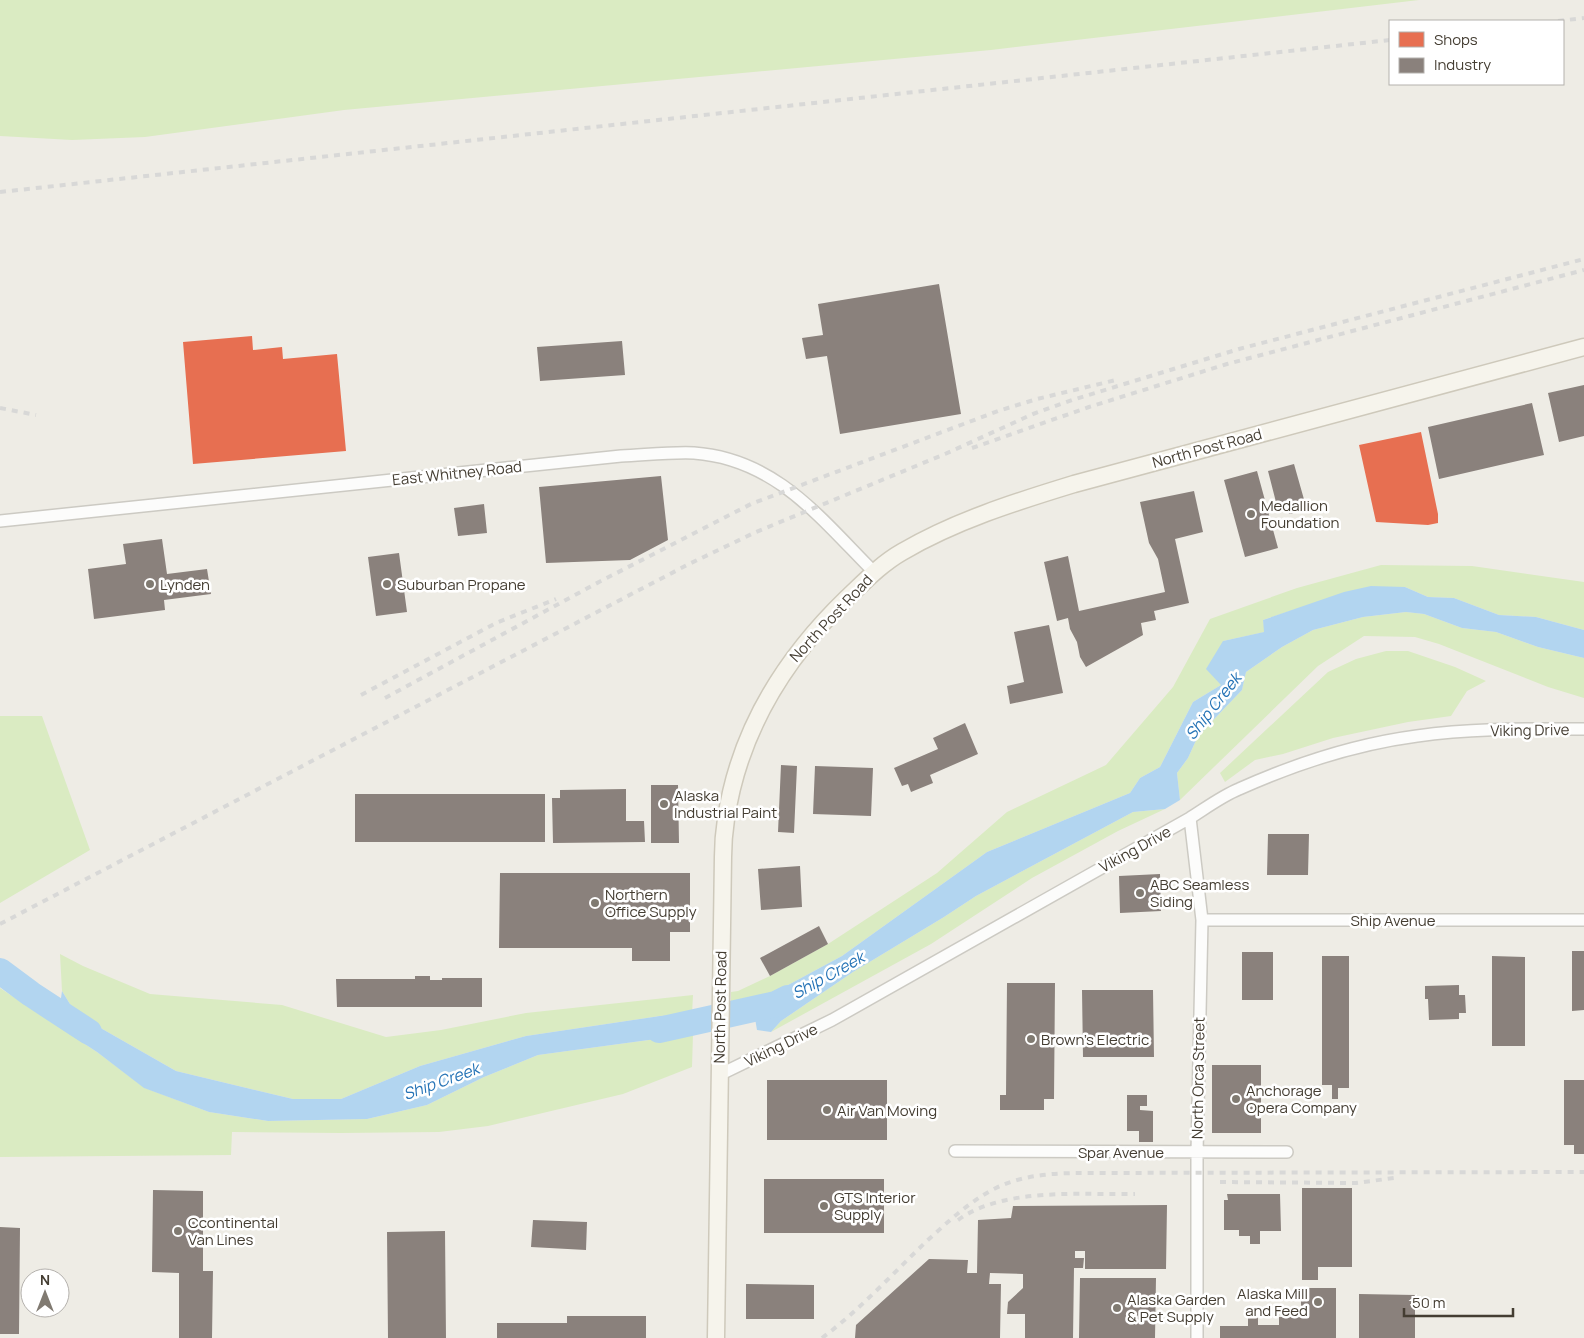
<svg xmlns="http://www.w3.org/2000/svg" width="1584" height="1338" viewBox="0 0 1584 1338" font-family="Manrope,sans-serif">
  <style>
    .green { fill: #daebc2 }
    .water { fill: #b2d5f0 }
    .shops { fill: #e76f51 }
    .industry { fill: #8a817c }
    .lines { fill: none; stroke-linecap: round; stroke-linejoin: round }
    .river { stroke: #b2d5f0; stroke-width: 26 }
    .street-casing { stroke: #cccac3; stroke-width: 14 }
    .secondary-casing { stroke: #cec9bb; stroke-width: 19 }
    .street { stroke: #fcfcfb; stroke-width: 11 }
    .secondary { stroke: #f6f4ec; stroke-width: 16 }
    .rail { stroke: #d8d8d7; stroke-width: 4; stroke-dasharray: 6 6; stroke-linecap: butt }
    .poi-dot { fill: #807a71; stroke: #fff; stroke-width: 2 }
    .labels { text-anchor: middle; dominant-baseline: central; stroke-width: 5; stroke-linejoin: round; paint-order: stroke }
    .street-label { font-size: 15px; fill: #443d32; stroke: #fff }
    .poi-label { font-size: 15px; fill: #443d32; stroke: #fff; text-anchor: start }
    .water-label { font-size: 16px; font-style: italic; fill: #2573b6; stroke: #fff }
  </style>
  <rect width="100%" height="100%" fill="#eeece5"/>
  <path class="green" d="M0,0H1419L991,50L344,110L145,137L72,140L0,136Z
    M1381,565L1472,566L1584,582V630L1536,617L1499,615L1454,598L1428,597L1405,587L1293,610L1263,620L1265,632L1223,641L1221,685L1193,702L1160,767L1140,778L1130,793L987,852L842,956L760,1000L731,1002V992L738,991L770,976L828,944L937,873L1007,812L1106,765L1173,687L1210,619L1297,588Z
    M1406,612L1424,614L1462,628L1496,632L1538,647L1584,658V698L1548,687L1439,644L1415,637L1364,636L1318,666L1180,800L1177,773L1188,758L1198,736L1242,690L1246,672L1282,647L1313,630L1363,617Z
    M1386,651H1408L1455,667L1486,681L1467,691L1451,716L1408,722L1333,738L1283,754L1255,760L1225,782L1220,773L1328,672L1356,659Z
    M0,716H42L90,850L0,903Z
    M1165,809L1118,831L1032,878L931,944L771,1032L781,1021L853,972L944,917L976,896L1133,812Z
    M60,954L83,966L150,994L282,1005L386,1037L441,1030L526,1013L693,995L692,1014L660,1016L526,1036L420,1066L341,1099H293L176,1071L76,1014L62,991Z
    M0,988L97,1052L145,1088L209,1112L268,1121L367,1119L427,1105L484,1077L538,1055L693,1034L692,1067L623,1094L488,1126L439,1132L341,1133L232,1132L231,1155L0,1157Z"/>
  <path class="water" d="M1371,586L1405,587L1428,597L1454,598L1499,615L1536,617L1584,630V658L1538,647L1496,632L1462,628L1424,614L1406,612L1363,617L1313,630L1282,647L1246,672L1242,690L1198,736L1188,758L1177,773L1180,800L1165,809L1133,812L976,896L944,917L853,972L781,1021L771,1032L757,1030L752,1001L760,1000L842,956L987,852L1130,793L1140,778L1160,767L1193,702L1221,685L1206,669L1223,641L1264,632L1263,620L1344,592Z
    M62,991L76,1014L176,1071L293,1099H341L420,1066L526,1036L660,1016L692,1014L693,1034L538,1055L484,1077L427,1105L367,1119L268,1121L209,1112L144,1088L97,1052L57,1026Z"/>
  <path class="shops" d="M252,336L253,350L282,347L283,359L337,354L346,451L193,464L183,342Z
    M1421,432L1438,514V523L1428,525L1376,522L1359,445Z"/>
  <path class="industry" d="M939,284L961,414L840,434L827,356L806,359L802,338L823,335L818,304Z
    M622,341L625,375L540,381L537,347Z
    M1584,385V436L1559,442L1548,393Z
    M1532,403L1544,455L1439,479L1428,427Z
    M1294,464L1307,510L1289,514L1286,504L1277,506L1268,471Z
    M1257,471L1278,548L1245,557L1224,480Z
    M661,476L668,540L630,560L546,563L539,487Z
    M1194,491L1203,532L1175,539L1189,603L1154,611L1156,620L1141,623L1143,635L1086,667L1080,657L1077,642L1070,629L1068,618L1057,621L1044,562L1068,556L1079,611L1165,592L1158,559L1149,543L1140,502Z
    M484,504L487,533L458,536L454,508Z
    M162,539L167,574L207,569L211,594L164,600L165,610L94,619L88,569L126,564L123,544Z
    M399,553L407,612L376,616L368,557Z
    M1049,625L1063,693L1010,704L1007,686L1024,682L1014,632Z
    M965,723L978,754L930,775L933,783L911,792L908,784L902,786L894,768L938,749L933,738Z
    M781,765L797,766L794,833L778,832Z
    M815,766L873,768L871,816L813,814Z
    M651,785H678L679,843H651Z
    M626,789V821H644L645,842L553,843L552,798H560V790Z
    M355,794H545V842H355Z
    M1268,834H1309L1308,875H1267Z
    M800,866L802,907L761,910L758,869Z
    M500,873H690V932H670V961H632V948H499Z
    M1160,874L1161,911L1120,913L1119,876Z
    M819,926L828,944L770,976L760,958Z
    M1572,951H1584V1010L1572,1011Z
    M1242,952H1273V1000H1242Z
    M1322,956H1349V1088H1338V1099H1332V1085H1322Z
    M1492,956L1525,957V1046H1492Z
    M415,976H430V980H442V978H482V1007H337L336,979H415Z
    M1007,983H1055L1054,1099H1044V1110H1000V1095H1006Z
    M1459,985V995H1465L1466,1013H1459V1019L1429,1020L1428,999H1425V986Z
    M1082,990H1153L1154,1057H1083Z
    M1212,1065H1261V1133H1212Z
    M767,1080H887V1140H767Z
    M1564,1080H1584V1154H1574V1145H1564Z
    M1127,1095H1147V1106H1140V1110L1153,1111V1142H1139V1131H1127Z
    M764,1179H884V1233H764Z
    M1302,1188H1352V1267H1318V1280H1302Z
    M153,1190L203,1191V1271H213L212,1338H179V1273L152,1272Z
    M1227,1194H1280L1281,1231H1260V1244H1250V1236H1239V1230H1224V1200H1228Z
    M1167,1205L1166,1269H1085V1251H1075V1258H1084L1083,1268H1074L1073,1338H1025V1314H1007L1008,1302L1023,1288V1274L990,1273L989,1284H1001L1000,1338H855L856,1325L929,1259L968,1260L967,1273H977L978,1220L1011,1218L1013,1206Z
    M533,1220L587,1222L586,1250L531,1247Z
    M0,1227L20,1228L19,1334H0Z
    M445,1231L446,1338H388L387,1232Z
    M1080,1278H1156L1155,1338H1079Z
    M746,1284L814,1285V1319H746Z
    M1301,1288H1336V1338H1220V1326H1248V1317H1258V1325H1279V1317H1301Z
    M1359,1294L1415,1295V1338H1359Z
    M567,1316H646V1338H497V1323H567Z"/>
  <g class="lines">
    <path class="river" d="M0,971L31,994L89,1032
      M659,1030L776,1004L788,998"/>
    <defs>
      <path id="street" d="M0,521L621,456C645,455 670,452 694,453C776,459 820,518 874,572
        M1190,818L1202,920L1197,1153V1338
        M1202,920H1584
        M719,1075L832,1020L1190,818C1206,808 1222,796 1239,789C1295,764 1356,744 1417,736C1472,728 1529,729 1584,729
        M955,1151L1287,1152"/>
      <path id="secondary" d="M716,1338L723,857C723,844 724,832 726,819C739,731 784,659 847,598C864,582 881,564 902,552C955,521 1015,502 1074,484L1584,347"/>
    </defs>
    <use href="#street" class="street-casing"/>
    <use href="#secondary" class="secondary-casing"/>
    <use href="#street" class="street"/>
    <use href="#secondary" class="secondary"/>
    <path class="rail" d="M1558,21L1584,18
      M0,192L1390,40
      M0,408L36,415
      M972,448L1089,407L1227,364L1584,270
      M361,695L496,623L556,599
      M385,698L599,582L751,504L998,411L1037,399L1116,380
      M0,924L689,564L756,532L945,454L1033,414L1072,400L1239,349L1584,259
      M1220,1182L1356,1183L1394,1178
      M958,1220C1004,1187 1081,1195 1135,1194
      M822,1338C861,1309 894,1272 929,1239C950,1220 970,1201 996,1188C1022,1175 1054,1173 1082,1173L1584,1172"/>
  </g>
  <g class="poi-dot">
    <circle cx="1251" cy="514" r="5"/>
    <circle cx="150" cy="584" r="5"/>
    <circle cx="387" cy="584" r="5"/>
    <circle cx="664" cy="804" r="5"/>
    <circle cx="1140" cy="893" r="5"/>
    <circle cx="595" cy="903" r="5"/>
    <circle cx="1031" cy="1039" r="5"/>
    <circle cx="1236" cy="1099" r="5"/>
    <circle cx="827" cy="1110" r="5"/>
    <circle cx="824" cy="1206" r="5"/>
    <circle cx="178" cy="1231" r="5"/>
    <circle cx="1318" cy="1302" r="5"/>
    <circle cx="1117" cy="1308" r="5"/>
  </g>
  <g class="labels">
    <g class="street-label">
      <text transform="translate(1207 448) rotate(-15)">North Post Road</text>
      <text transform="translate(457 473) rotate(-6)">East Whitney Road</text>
      <text transform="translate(831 618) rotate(-47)">North Post Road</text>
      <text transform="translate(1530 730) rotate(-1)">Viking Drive</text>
      <text transform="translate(1135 849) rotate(-29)">Viking Drive</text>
      <text x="1393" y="920">Ship Avenue</text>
      <text transform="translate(720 1007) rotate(-89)">North Post Road</text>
      <text transform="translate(781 1045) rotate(-26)">Viking Drive</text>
      <text transform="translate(1198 1078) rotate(-89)">North Orca Street</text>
      <text x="1121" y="1152">Spar Avenue</text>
    </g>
    <g class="poi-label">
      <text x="1261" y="505">Medallion<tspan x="1261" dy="17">Foundation</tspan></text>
      <text x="160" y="584">Lynden</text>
      <text x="397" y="584">Suburban Propane</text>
      <text x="674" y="795">Alaska<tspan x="674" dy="17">Industrial Paint</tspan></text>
      <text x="1150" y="884">ABC Seamless<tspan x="1150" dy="17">Siding</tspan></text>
      <text x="605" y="894">Northern<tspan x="605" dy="17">Office Supply</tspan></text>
      <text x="1041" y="1039">Brown's Electric</text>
      <text x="1246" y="1090">Anchorage<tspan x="1246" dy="17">Opera Company</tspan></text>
      <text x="837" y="1110">Air Van Moving</text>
      <text x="834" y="1197">GTS Interior<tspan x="834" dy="17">Supply</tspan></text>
      <text x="188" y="1222">Ccontinental<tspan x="188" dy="17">Van Lines</tspan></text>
      <text x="1308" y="1293" text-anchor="end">Alaska Mill<tspan x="1308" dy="17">and Feed</tspan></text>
      <text x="1127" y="1299">Alaska Garden<tspan x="1127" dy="17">&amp; Pet Supply</tspan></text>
    </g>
    <g class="water-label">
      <text transform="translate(1213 706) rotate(-52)">Ship Creek</text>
      <text transform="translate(828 975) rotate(-29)">Ship Creek</text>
      <text transform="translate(441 1081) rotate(-20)">Ship Creek</text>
    </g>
  </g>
  <rect x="1389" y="20" width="175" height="65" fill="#ffffff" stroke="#b4b1ad"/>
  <rect x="1399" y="32" width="25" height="15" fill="#e76f51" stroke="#b4b1ad"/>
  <text x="1434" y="45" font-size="15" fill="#443d32">Shops</text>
  <rect x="1399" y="58" width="25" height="15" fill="#8a817c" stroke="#b4b1ad"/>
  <text x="1434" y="70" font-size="15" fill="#443d32">Industry</text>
  <g transform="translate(45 1293)"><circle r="24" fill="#ffffff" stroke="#b4b1ad"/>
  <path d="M0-4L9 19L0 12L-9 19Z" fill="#807a71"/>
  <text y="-8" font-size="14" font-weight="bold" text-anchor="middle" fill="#443d32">N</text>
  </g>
  <path d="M1404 1308v8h109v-8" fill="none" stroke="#443d32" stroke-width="2.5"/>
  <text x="1412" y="1308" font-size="15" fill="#443d32" stroke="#ffffff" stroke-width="4" paint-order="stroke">50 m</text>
</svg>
